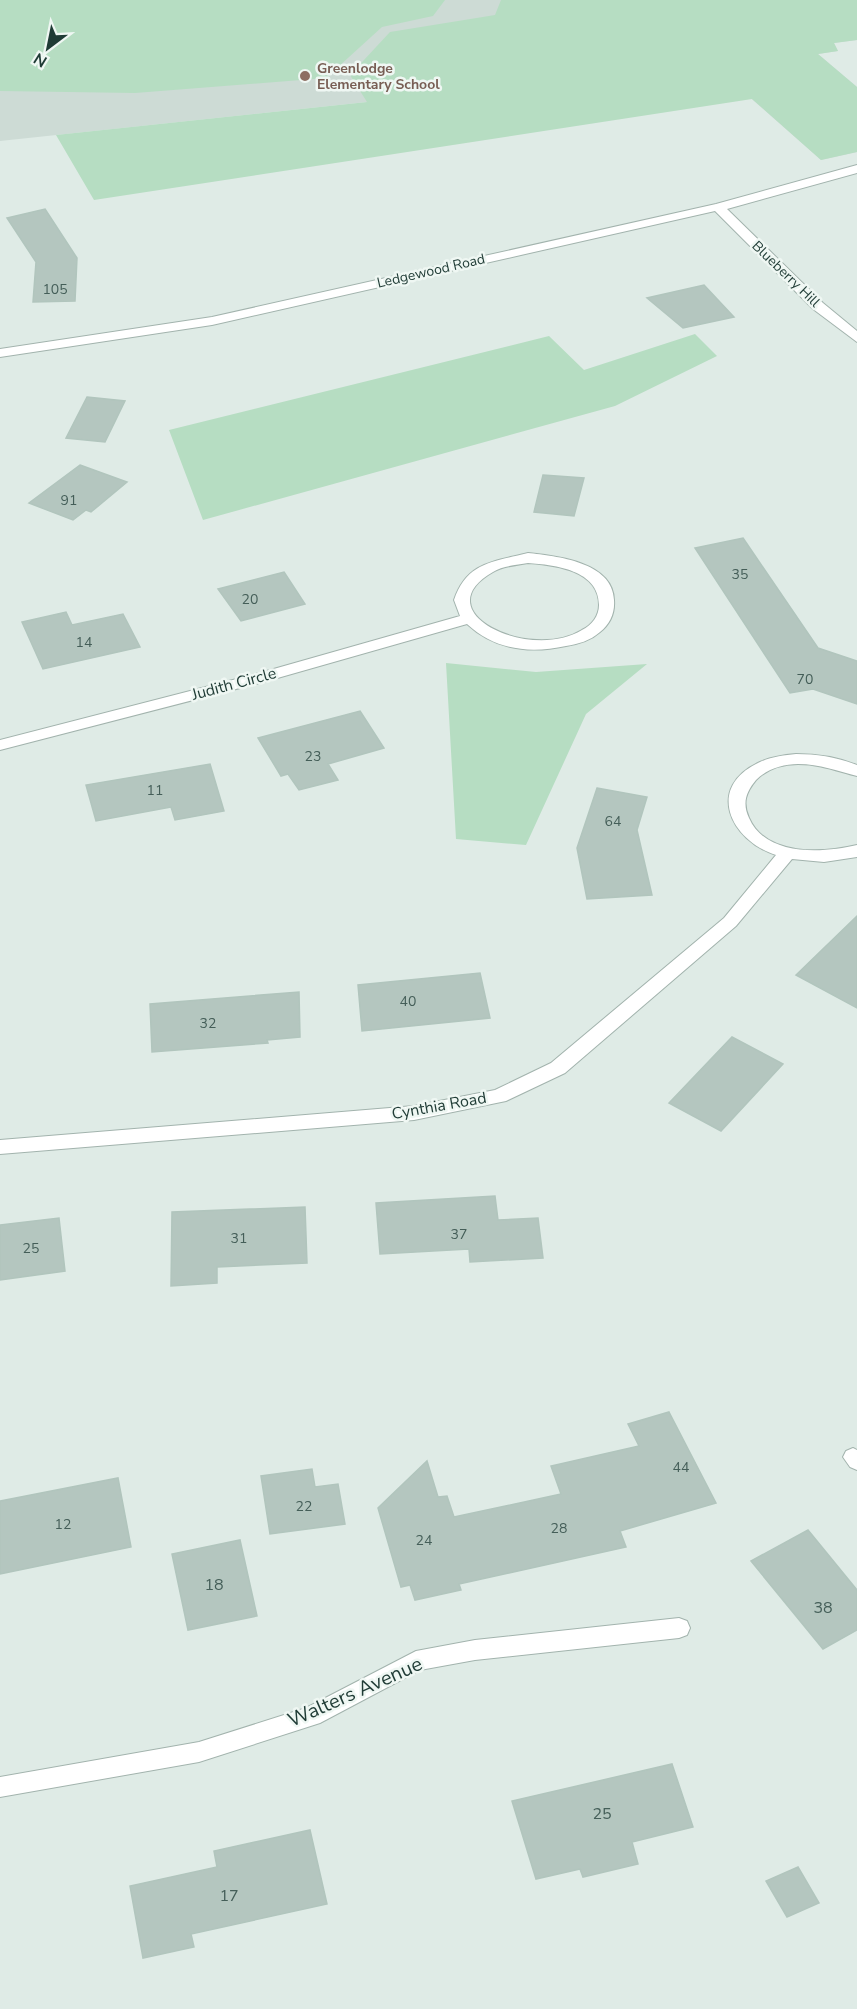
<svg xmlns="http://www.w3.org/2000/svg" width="857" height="2009" viewBox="0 0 857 2009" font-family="'Nunito Sans',sans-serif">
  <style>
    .built { fill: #cddbd5 }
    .green { fill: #b6ddc2 }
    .building { fill: #b4c6bf; stroke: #b1c5bd; stroke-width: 1.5 }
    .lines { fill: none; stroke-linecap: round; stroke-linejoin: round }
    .street-casing { stroke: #a2b3ad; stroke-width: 2 }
    .street { fill: #fff; fill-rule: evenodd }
    .education-dot { fill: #8d6e63; stroke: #eff7f3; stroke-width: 2 }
    .labels { text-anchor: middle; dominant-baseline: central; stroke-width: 5; stroke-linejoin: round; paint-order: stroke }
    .far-education-label { font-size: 14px; font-weight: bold; fill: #785e54; stroke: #eff7f3; text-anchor: start }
    .far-street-label { font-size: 14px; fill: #1f3b35; stroke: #eff7f3 }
    .number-label { font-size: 14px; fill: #445e58 }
    .street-label { font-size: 16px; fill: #1f3b35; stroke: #eff7f3 }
    .near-number-label { font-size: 16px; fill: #445e58 }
    .near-street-label { font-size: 20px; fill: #1f3b35; stroke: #eff7f3 }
  </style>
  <rect width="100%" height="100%" fill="#dfebe6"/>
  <path class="built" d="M0,0H857V40L834,43L838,51L818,54L857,87V152L821,160L713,65L0,141Z"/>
  <path class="green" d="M0,0H445L433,16L382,27L326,78L135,93L0,91Z
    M501,0H857V40L834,43L838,51L818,54L857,87V152L821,160L752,99L94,200L56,135L367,102L350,75L390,32L495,15Z
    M695,334L717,356L615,406L203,520L169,430L549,336L584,370Z
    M446,663L536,672L647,664L586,714L526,845L456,839Z"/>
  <path class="building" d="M45,209L77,258L75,301L33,302L36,262L7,218Z
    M704,285L734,317L683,328L647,298Z
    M87,397L125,401L105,442L66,438Z
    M80,465L127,482L91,512L86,510L73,520L29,503Z
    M543,475L584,478L574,516L534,512Z
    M743,538L818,648L857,661V704L813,689L790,693L695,548Z
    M284,572L305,604L241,621L218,589Z
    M66,612L72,625L123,614L140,647L43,669L22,622Z
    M360,711L384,748L328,764L338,780L299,790L288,774L281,776L258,738Z
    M210,764L224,811L175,820L171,807L96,821L86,785Z
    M597,788L647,797L637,830L652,895L587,899L577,848Z
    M857,916V1008L796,975Z
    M480,973L490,1018L362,1031L358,985Z
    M299,992L300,1037L267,1040L268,1043L152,1052L150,1004Z
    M732,1037L783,1064L721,1131L669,1103Z
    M495,1196L498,1220L538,1218L543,1258L470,1262L469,1249L380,1254L376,1203Z
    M305,1207L307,1263L217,1267V1283L171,1286L172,1212Z
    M59,1218L65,1271L0,1280V1225Z
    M669,1412L716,1503L620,1531L626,1547L459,1584L461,1590L415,1600L410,1585L401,1587L378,1508L427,1461L438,1497L447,1496L454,1517L561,1494L551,1466L639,1446L628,1424Z
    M312,1469L315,1487L338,1484L345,1524L270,1534L261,1476Z
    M118,1478L131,1547L0,1574V1501Z
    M808,1530L857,1590V1630L823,1649L751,1561Z
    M240,1540L257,1616L188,1630L172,1554Z
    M672,1764L693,1827L632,1842L638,1864L583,1877L580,1869L536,1879L512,1801Z
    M310,1830L327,1904L191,1934L194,1947L143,1958L130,1886L217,1867L214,1851Z
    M798,1867L819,1903L787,1917L766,1881Z"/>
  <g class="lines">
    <defs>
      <path id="street" d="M857,165V173L727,209L823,303L857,331V342L813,309L715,211L212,325L0,357V349L212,317L716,204Z
        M528,553C556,556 613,562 614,600C615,613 610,624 600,632C590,641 578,644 566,646C529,654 495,650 467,624L267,681L0,750V740L256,674L460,616L454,600C467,562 493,562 528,553ZM528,563C555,565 599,570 599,605C599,616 592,625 582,630C530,662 423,612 493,572C502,566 517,565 528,563Z
        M796,754C817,754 837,757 857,765V776C837,771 820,764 798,764C783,764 767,769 756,780C746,792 742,803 749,818C766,857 823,853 857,845V857L824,862L792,859L736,926L565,1073L506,1101L414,1120L0,1154V1140L414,1106L495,1090L551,1063L724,918L776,855C730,840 705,787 760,762C771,757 784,755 796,754Z
        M853,1448L857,1450V1470L850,1467L843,1457L846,1451Z
        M679,1618L687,1621L690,1628L687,1635L679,1638L475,1660L420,1670L320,1723L199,1762L0,1797V1777L199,1742L306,1708L416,1651L475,1640Z"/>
    </defs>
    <use href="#street" class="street-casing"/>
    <use href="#street" class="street"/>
  </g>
  <circle class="education-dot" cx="305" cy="76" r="6"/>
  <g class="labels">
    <g class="far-education-label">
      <text x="317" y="68">Greenlodge<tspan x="317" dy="16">Elementary School</tspan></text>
    </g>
    <g class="far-street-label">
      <text transform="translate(431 271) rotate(-13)">Ledgewood Road</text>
      <text transform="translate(786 274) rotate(44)">Blueberry Hill</text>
    </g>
    <g class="number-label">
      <text x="55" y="289">105</text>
      <text x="69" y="500">91</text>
      <text x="740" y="574">35</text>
      <text x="250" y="599">20</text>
      <text x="84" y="642">14</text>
      <text x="805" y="679">70</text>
      <text x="313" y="756">23</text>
      <text x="155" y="790">11</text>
      <text x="613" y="821">64</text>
      <text x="408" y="1001">40</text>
      <text x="208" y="1023">32</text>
      <text x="459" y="1234">37</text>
      <text x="239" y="1238">31</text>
      <text x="31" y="1248">25</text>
      <text x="681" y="1467">44</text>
      <text x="304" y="1506">22</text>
      <text x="63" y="1524">12</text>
      <text x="559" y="1528">28</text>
      <text x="424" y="1540">24</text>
    </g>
    <g class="street-label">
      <text transform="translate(234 684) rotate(-15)">Judith Circle</text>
      <text transform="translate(439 1106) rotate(-10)">Cynthia Road</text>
    </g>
    <g class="near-number-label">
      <text x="214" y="1585">18</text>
      <text x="823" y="1608">38</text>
      <text x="602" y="1814">25</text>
      <text x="229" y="1896">17</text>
    </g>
    <g class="near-street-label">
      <text transform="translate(355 1692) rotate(-24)">Walters Avenue</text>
    </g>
  </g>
  <g transform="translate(48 48) rotate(212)" stroke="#eff7f3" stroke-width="4.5" paint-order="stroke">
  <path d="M0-4.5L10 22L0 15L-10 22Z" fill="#1f3b35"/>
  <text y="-9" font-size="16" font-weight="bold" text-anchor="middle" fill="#1f3b35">N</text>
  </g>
</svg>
